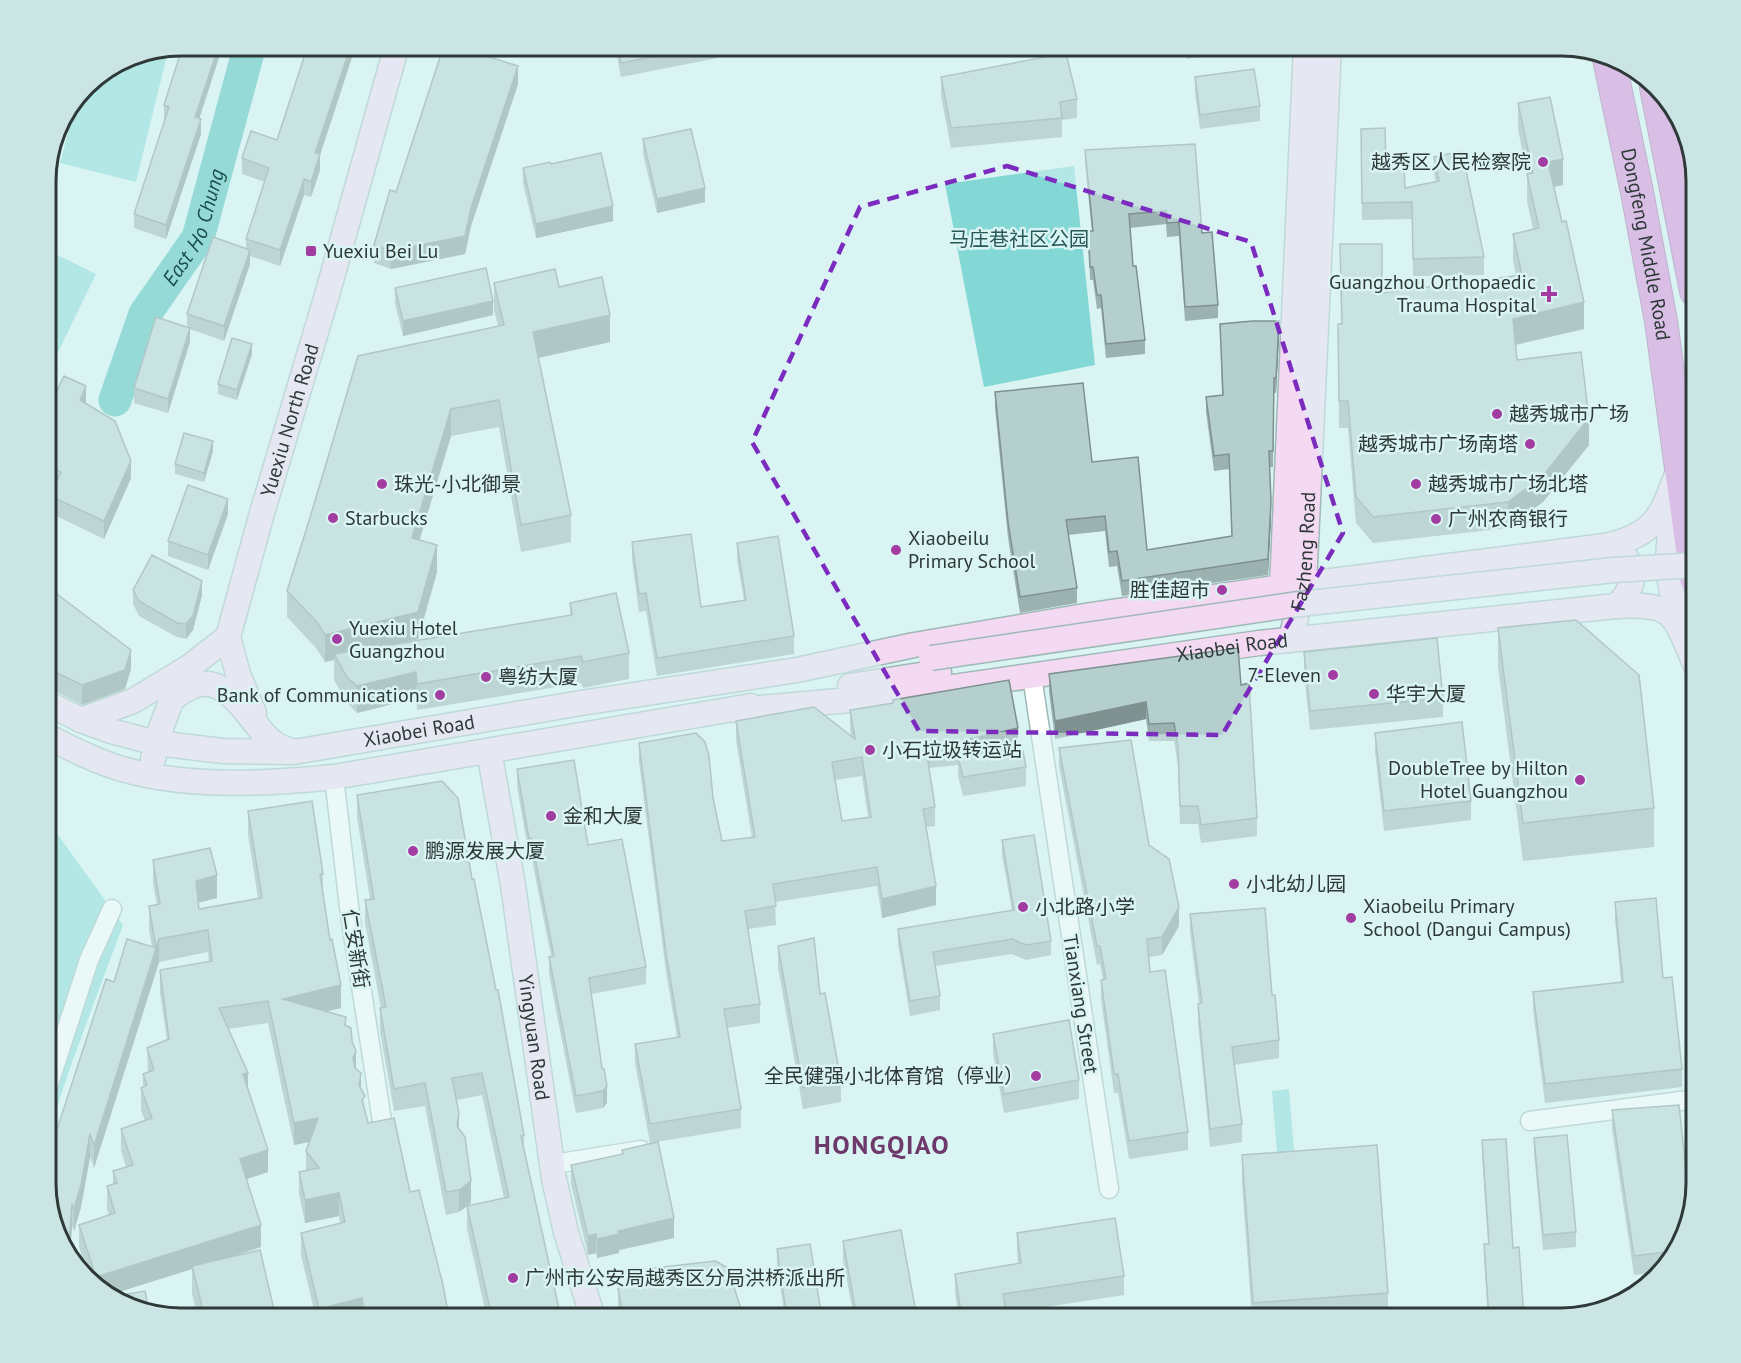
<svg xmlns="http://www.w3.org/2000/svg" width="1741" height="1363" viewBox="0 0 1741 1363" font-family="'PT Sans','Noto Sans SC',sans-serif">
  <style>
    .green { fill: #83d8d5 }
    .lines { fill: none; stroke-linecap: round; stroke-linejoin: round }
    .river { stroke: #45bab8; stroke-width: 33 }
    .street-casing { stroke: #9fb9b7; stroke-width: 21 }
    .secondary-casing { stroke: #9fb9b7; stroke-width: 27 }
    .highway-casing { stroke: #9d669d; stroke-width: 34 }
    .street { stroke: #fff; stroke-width: 18 }
    .secondary { stroke: #f4d9f2; stroke-width: 24 }
    .highway { stroke: #d97fd4; stroke-width: 32 }
    .secondary-bridge-casing { stroke: #9fb9b7; stroke-width: 27; stroke-linecap: butt }
    .secondary-bridge { stroke: #f4d9f2; stroke-width: 24 }
    .wall { fill: #9cb2b1; fill-rule: evenodd }
    .shaded-wall { fill: #7f9190 }
    .building { fill: #b5cfce; stroke: #7f9190; stroke-width: 1.5; fill-rule: evenodd }
    .marked { fill: none; stroke: #7b2cbf; stroke-width: 4.5; stroke-dasharray: 12 8; stroke-linejoin: round }
    .poi-dot { fill: #a33ca0; stroke: #d9f4f3; stroke-width: 2 }
    .labels { text-anchor: middle; dominant-baseline: central; stroke-width: 5; stroke-linejoin: round; paint-order: stroke }
    .poi-label { font-size: 20px; fill: #2e3938; stroke: #d9f4f3; text-anchor: start }
    .park-label { font-size: 20px; fill: #285958; stroke: #d9f4f3 }
    .street-label { font-size: 20px; fill: #2e3938; stroke: #d9f4f3 }
    .water-label { font-size: 21px; font-style: italic; fill: #1c4e4d; stroke: #d9f4f3 }
    .district-label { font-size: 26px; font-weight: bold; letter-spacing: 1.5px; fill: #6c396a; stroke: #d9f4f3 }
    .rim { fill: none; stroke: #2e3938; stroke-width: 3 }
  </style>
  <rect width="100%" height="100%" fill="#d9f4f3"/>
  <path class="green" d="M169,47L136,182L60,163L77,97L91,79L129,55Z
    M1074,166L1095,365L984,387L945,184Z
    M45,249L96,274L45,379Z
    M45,817L123,925L71,1065L45,1144Z
    M1289,1089L1294,1151L1277,1153L1272,1091Z"/>
  <g class="lines">
    <path class="river" id="s1" d="M115,400L145,314L198,238L250,45"/>
    <defs>
      <path id="street" d="M1032,676L1109,1189
        M334,777L350,915L382,1121
        M45,1096L89,960L112,909
        M1530,1121L1696,1099
        M554,1164L641,1150"/>
      <g id="secondary">
        <path d="M1675,498C1667,551 1663,574 1682,626"/>
        <path d="M1285,602L1282,587L1306,45"/>
        <path d="M1616,606C1633,591 1640,569 1620,552"/>
        <path d="M228,637L238,674L254,713"/>
        <path id="s2" d="M1291,640L1303,584L1305,565L1329,45"/>
        <path d="M850,686L939,672"/>
        <path d="M172,698C181,693 190,685 201,684C232,680 252,725 271,741C277,746 285,749 292,751"/>
        <path id="s3" d="M45,702L81,720L111,731L156,743L223,751L294,752L581,703L797,670L914,645L1091,615L1282,587L1605,546C1659,534 1662,513 1680,466"/>
        <path id="s4" d="M736,710L884,697L1259,643L1616,606C1677,603 1673,614 1696,666"/>
        <path d="M81,720L133,701L186,669"/>
        <path d="M45,735C70,748 95,761 122,769C187,788 266,784 334,777L751,706"/>
        <path id="s5" d="M489,751L513,885L554,1179L566,1232L593,1318"/>
        <path id="s6" d="M153,759L161,728L178,683L188,668L228,637L262,513L327,295L397,45"/>
      </g>
      <g id="highway">
        <path id="s7" d="M1608,54L1637,192L1661,321L1696,578"/>
        <path d="M1656,87L1696,291"/>
      </g>
    </defs>
    <use href="#street" class="street-casing"/>
    <use href="#secondary" class="secondary-casing"/>
    <use href="#highway" class="highway-casing"/>
    <use href="#street" class="street"/>
    <use href="#secondary" class="secondary"/>
    <use href="#highway" class="highway"/>
    <defs>
      <path id="secondary-bridge" d="M931,658L1291,605L1614,570L1696,565"/>
    </defs>
    <use href="#secondary-bridge" class="secondary-bridge-casing"/>
    <use href="#secondary-bridge" class="secondary-bridge"/>
  </g>
  <path class="wall" d="M183,45H223L199,118L201,134L166,239L134,228V214L165,120L164,119V105Z
    M308,45H356L320,155V170L311,197L304,195L280,266L250,256V264L224,341L190,329V342L168,413L134,403V388L187,327V314L246,248V239L265,182L242,174V158L277,140Z
    M444,45H491L488,56L518,84L471,226L465,254L391,269L374,263V245L396,192Z
    M615,45H718V58L621,77Z
    M1184,45H1237V52L1186,59Z
    M1409,45H1434L1410,50Z
    M941,77L1077,99V118L1062,120V137L951,148L941,96Z
    M1195,77L1260,106V121L1200,129L1195,92Z
    M1518,103L1563,185L1554,187L1584,329L1516,345L1517,360L1589,445L1543,502L1508,528L1373,543L1356,523L1348,428H1339L1338,324H1341L1340,244L1382,293L1516,276L1513,260V234L1533,229L1527,201V174L1518,129Z
    M643,139L705,202L657,213L643,154Z
    M1361,146L1386,166L1405,188L1436,182L1434,174V157L1484,257V275L1413,276L1412,219L1362,220Z
    M1085,150L1202,233L1218,305V318L1185,321L1179,236L1167,237L1166,224L1130,228L1133,266L1145,340V354L1106,358L1101,308L1097,309L1093,280H1090L1088,231H1092L1085,164Z
    M551,164L613,221L536,238L523,183V168Z
    M494,283L559,287L610,342L538,358L571,515V542L521,552L499,427L451,436L419,540L437,572L418,639L405,642L570,615V603L629,653V679L583,688L581,683L417,710L416,698L357,713L347,703L334,680V660L325,662L316,648L287,617V591L498,326L494,310Z
    M395,288L493,315L403,336L395,303Z
    M1220,324L1279,337L1276,393H1274L1273,467H1270L1271,518L1268,575L1122,596L1117,566L1109,567L1105,531L1068,535L1077,588V603L1020,613L1008,538L995,408V392L1092,462L1147,550L1232,536L1229,469L1214,471L1206,412V397L1222,395Z
    M252,354L237,400L218,394V384Z
    M86,404L131,478L104,539L50,513V496L55,487L45,482V416Z
    M213,451L204,482L175,474V464Z
    M228,514L208,570L168,556V541Z
    M632,542L701,607L744,600L737,560V543L794,636V654L657,676L646,611L639,612L632,560Z
    M45,585L131,669L125,689L82,705L51,689L45,688Z
    M133,590L202,595L193,630L186,639L177,637L139,616L133,604Z
    M1498,628L1654,808V847L1523,861L1498,667Z
    M1304,652L1443,698V717L1310,730L1304,671Z
    M1049,674L1241,685L1257,818V836L1201,843L1198,824H1180L1178,765L1174,741H1149L1146,719L1055,739L1049,692Z
    M850,710L1018,747L981,755L1026,767V786L963,796L958,776V765L929,768L935,807V826L926,827L936,905L882,918L877,886L775,902L776,925L748,929L760,1004V1023L727,1028L741,1109V1128L650,1143L635,1063V1044L677,1037L666,972L639,762V743L713,798L722,841L752,838L736,740V721L851,736L850,729ZM862,776L868,817L842,821L835,780Z
    M1375,733L1471,801V820L1384,831L1375,752Z
    M1059,748L1149,845L1179,926L1162,955L1149,957L1150,972L1188,1132V1150L1129,1159L1118,1093H1114L1101,999V980H1103L1100,964L1097,965L1059,766Z
    M517,769L588,845L646,967V984L591,994L607,1103L603,1108L576,1113L549,974V957L551,956L531,855L529,856L517,786Z
    M357,795L472,879L524,1135V1152L561,1318H487L467,1229V1206L504,1198L482,1095L457,1100L459,1129L471,1203L459,1212L446,1215L425,1106L394,1111L380,1031V1008H381L365,923V900L370,899L357,817Z
    M248,811L323,874V894L341,1008L326,1011L346,1025L361,1090L368,1123L410,1192L449,1318H300L315,1314L301,1255V1233L340,1223L339,1216L305,1223L299,1194V1172L306,1171V1151L309,1142L294,1145L268,1023L228,1029L248,1089L268,1172L247,1179L261,1247L234,1256L276,1318H198L192,1294V1269L109,1295L91,1284L79,1247V1225L109,1215L107,1209V1186L113,1184V1171L126,1167L121,1151V1129L145,1121L141,1110V1088L143,1087V1074L148,1072L147,1048L167,1040L160,993V970L209,962L208,952L159,962L94,1168L90,1157L81,1207L74,1231L72,1226L70,1256L59,1242L114,982L152,947L149,929V906L157,905L153,883V860L217,898L198,903L199,909L258,898L248,834Z
    M1002,840L1051,941V955L1026,960L1012,954L935,966L940,996V1010L910,1016L898,944V929L1012,911L1002,855Z
    M1615,902L1682,1069V1087L1545,1103L1533,1010V992L1621,982L1615,920Z
    M1190,914L1272,995L1279,1040V1058L1234,1065L1242,1124V1142L1210,1147L1198,1022V1004H1199L1190,932Z
    M778,946L820,994L841,1081V1102L803,1109L778,967Z
    M993,1034L1079,1080V1099L1004,1113L993,1053Z
    M1612,1110L1689,1226L1662,1272L1634,1275L1612,1129Z
    M1534,1138L1576,1232V1247L1543,1250L1534,1152Z
    M1482,1140L1513,1248L1524,1318H1488L1484,1259V1244H1488L1482,1155Z
    M622,1150L674,1238L619,1250V1253L597,1258L596,1253L588,1255L571,1184V1165L622,1154Z
    M1242,1155L1388,1293V1318H1252L1242,1183Z
    M1017,1233L1124,1276V1295L1006,1313L1007,1318H959L955,1293V1274L1018,1264L1017,1252Z
    M843,1241L917,1318H854L843,1260Z
    M777,1249L822,1318H785L777,1264Z
    M618,1289L741,1318H618Z"/>
  <path class="shaded-wall" d="M219,45H223L195,132V117Z
    M351,45H356L320,155V170L311,197V182L315,153Z
    M486,45H491L483,72V55Z
    M518,66V84L471,226L465,254L391,269V251L471,208Z
    M201,119V134L166,239V225Z
    M1563,159V185L1548,188V162Z
    M304,179V195L280,266V250Z
    M705,188V202L657,213V199Z
    M613,206V221L536,238V224Z
    M250,250V264L224,341V326Z
    M493,301V315L403,336V321Z
    M1584,302V329L1513,345V319Z
    M610,315V342L533,359V332Z
    M1279,321V337L1276,393V378Z
    M190,328V342L168,413V399Z
    M252,344V354L237,400V390Z
    M86,386V404L80,400Z
    M451,409V436L412,565V538Z
    M1589,418V445L1543,502L1508,528V502Z
    M213,441V451L204,482V473Z
    M131,461V478L104,539V521Z
    M228,499V514L208,570V555Z
    M1271,502V518L1268,575V559Z
    M437,545V572L418,639L337,659L334,654V660L325,662V635Z
    M202,581V595L193,630L186,639V624Z
    M131,650V669L125,689L82,705V685Z
    M416,672V698L357,713V686Z
    M1146,702V719L1055,739V721Z
    M1018,728V747L961,759L960,741Z
    M217,875V898L196,903V881Z
    M936,886V905L882,918V899Z
    M1179,907V926L1162,955V937Z
    M159,939V962L94,1168V1146Z
    M341,985V1008L283,1022V999Z
    M356,1051V1074L353,1058Z
    M248,1073V1095L243,1074Z
    M361,1073V1096L359,1085Z
    M607,1086V1103L603,1108V1091Z
    M459,1113V1135L457,1126Z
    M318,1118V1140L294,1145V1123Z
    M90,1134V1157L81,1207L74,1231V1209Z
    M268,1150V1172L240,1181V1159Z
    M471,1181V1203L459,1212V1190Z
    M339,1193V1216L305,1223V1200Z
    M72,1204V1226L70,1256L68,1254Z
    M674,1218V1238L619,1250V1253L597,1258V1239L618,1231Z
    M261,1225V1247L193,1269L192,1266V1269L109,1295L96,1287V1277Z
    M596,1234V1253L588,1255V1236Z
    M362,1298V1318H319V1309Z"/>
  <path class="building" d="M183,45H219L195,117L201,119L166,225L134,214L169,107L164,105Z
    M308,45H351L315,153L320,154L311,182L304,179L280,250L246,239L269,168L242,158L251,131L277,140Z
    M444,45H486L483,55L518,66L471,208L465,236L391,251L374,245L390,190L396,192Z
    M618,45H712L621,63Z
    M1066,53L1077,99L1060,102L1062,118L951,128L941,77Z
    M1254,69L1260,106L1200,115L1195,77Z
    M1550,97L1563,159L1548,162L1562,222L1566,221L1584,302L1513,319L1517,360L1581,352L1589,418L1543,476L1508,502L1373,517L1356,497L1348,401H1339L1338,324H1342L1340,244H1382V293L1522,275L1513,234L1539,228L1527,174L1533,173L1518,103Z
    M1385,128L1386,166H1404L1405,188L1439,181L1434,157L1462,151L1484,257L1413,259L1412,202L1362,203L1361,129Z
    M691,129L705,188L657,199L643,139Z
    M1195,144L1202,233L1212,232L1218,305L1185,307L1179,222L1167,223L1166,211L1129,214L1133,266H1136L1145,340L1106,344L1101,295H1097L1093,267H1090L1088,231H1093L1085,150Z
    M601,153L613,206L536,224L523,168L550,162L551,164Z
    M213,237L250,250L224,326L187,314Z
    M486,268L493,301L403,321L395,288Z
    M555,269L559,287L602,277L610,315L533,332L571,515L521,525L499,400L451,409L412,538L437,545L418,612L325,635L316,621L287,591L312,511L358,356L504,325L494,283Z
    M156,317L190,328L168,399L134,388Z
    M1253,321H1279L1276,378H1274L1273,451H1269L1271,502L1268,559L1122,581L1117,551L1109,552L1105,516L1066,520L1077,588L1020,597L1008,522L995,392L1083,383L1092,462L1138,457L1147,550L1232,536L1229,454L1214,456L1206,397L1223,395L1220,324Z
    M232,338L252,344L237,390L218,384Z
    M64,376L86,386L80,400L115,421L131,461L104,521L50,496L61,472L45,464V416Z
    M184,433L213,441L204,473L175,464Z
    M188,485L228,499L208,555L168,541Z
    M691,534L701,607L746,600L737,543L778,536L794,636L657,658L646,593L639,594L632,542Z
    M152,555L202,581L193,616L186,624L177,623L139,601L133,590Z
    M45,585L131,650L125,670L82,685L51,670L45,669Z
    M616,593L629,653L583,662L581,656L417,684L416,672L357,686L347,677L334,654L572,615L570,603Z
    M1576,620L1639,675L1654,808L1523,823L1498,628Z
    M1437,638L1443,698L1310,711L1304,652Z
    M1238,648L1241,685L1249,683L1257,818L1201,825L1198,806H1180L1178,747L1174,723L1149,724L1146,702L1055,721L1049,674Z
    M1009,680L1018,728L960,741L961,746L926,749L935,807L923,809L936,886L882,899L877,867L773,884L776,906L745,911L760,1004L724,1009L741,1109L650,1124L635,1044L680,1037L666,953L639,743L696,733L705,742L709,756L713,798L722,841L755,837L736,721L814,707L855,739L850,710L893,703V700ZM862,757L871,817L842,821L832,762Z
    M1462,722L1471,801L1384,811L1375,733Z
    M1131,740L1149,845L1169,859L1179,907L1162,937L1147,939L1150,972L1165,970L1188,1132L1129,1141L1118,1074H1114L1101,980L1106,979L1100,946H1097L1059,748Z
    M1023,751L1026,767L963,777L958,757Z
    M574,760L588,845L622,839L646,967L589,978L602,1068L604,1069L607,1086L603,1091L576,1096L549,957L554,956L531,838L529,839L517,769Z
    M442,781L458,798L472,879H474L496,990H498L524,1135L521,1136L561,1318H492L467,1206L509,1197L482,1073L452,1078L459,1113L457,1126L465,1137L471,1181L459,1190L446,1192L425,1083L394,1089L380,1008L386,1007L365,900L374,899L357,795Z
    M312,801L323,874H320L330,940L332,939L341,985L283,999L346,1017L345,1025L351,1028L352,1041L356,1051L353,1058L355,1068L361,1073L359,1085L365,1096L362,1100L368,1123L394,1118L410,1192L419,1190L443,1285L449,1318H366L362,1298L319,1309L301,1233L345,1222L339,1193L305,1200L299,1172L319,1168L306,1151L318,1118L294,1123L268,1001L219,1008L248,1073L243,1074L268,1150L240,1159L261,1225L96,1277L79,1225L115,1213L107,1186L117,1183L113,1171L133,1165L121,1129L152,1118L141,1088L147,1085L143,1074L154,1070L147,1048L169,1039L160,970L212,961L208,930L159,939L94,1146L90,1134L81,1185L74,1209L72,1204L68,1254L59,1242L45,1191V1166L106,979L114,982L127,939L156,948L149,906L160,904L153,860L210,848L217,875L196,881L199,909L262,898L248,811Z
    M1034,835L1051,941L1026,945L1012,939L933,952L940,996L910,1001L898,929L1014,910L1002,840Z
    M1656,898L1663,978L1672,977L1682,1069L1545,1084L1533,992L1623,982L1615,902Z
    M1265,908L1272,995H1275L1279,1040L1232,1047L1242,1124L1210,1129L1198,1004L1202,1003L1190,914Z
    M814,938L820,994L825,993L841,1081L803,1088L778,946Z
    M1069,1020L1079,1080L1004,1094L993,1034Z
    M1679,1105L1685,1162L1695,1161L1696,1168V1183L1689,1226L1674,1251L1634,1256L1612,1110Z
    M1567,1135L1576,1232L1543,1235L1534,1138Z
    M1506,1139L1513,1248L1519,1247L1524,1318H1489L1484,1244H1489L1482,1140Z
    M658,1142L674,1218L618,1231L619,1234L597,1239L596,1234L588,1236L571,1165L623,1154L622,1150Z
    M1377,1145L1388,1293L1253,1303L1242,1155Z
    M1115,1218L1124,1276L1003,1294L1007,1318H962L955,1274L1021,1263L1017,1233Z
    M901,1230L917,1318H857L843,1241Z
    M810,1244L822,1318H787L777,1249Z
    M260,1250L276,1318H205L192,1266Z
    M715,1261L728,1268L741,1309L738,1318H624L618,1289L638,1270Z
    M145,1291L149,1312L129,1308L111,1297Z
    M324,1312L326,1318H300Z"/>
  <path d="M0 0H1741V1363H0ZM1007,166L1251,242L1343,533L1222,735L919,731L752,442L860,207Z" fill="#d9f4f3" fill-opacity=".55" fill-rule="evenodd"/>
  <path class="marked" d="M1007,166L1251,242L1343,533L1222,735L919,731L752,442L860,207Z"/>
  <g class="poi-dot">
    <circle cx="1543" cy="162" r="6"/>
    <rect x="305" y="245" width="12" height="12" rx="3"/>
    <path d="M1546 285h6v6h6v6h-6v6h-6v-6h-6v-6h6z"/>
    <circle cx="1497" cy="414" r="6"/>
    <circle cx="1530" cy="444" r="6"/>
    <circle cx="382" cy="484" r="6"/>
    <circle cx="1416" cy="484" r="6"/>
    <circle cx="333" cy="518" r="6"/>
    <circle cx="1436" cy="519" r="6"/>
    <circle cx="896" cy="550" r="6"/>
    <circle cx="1222" cy="590" r="6"/>
    <circle cx="337" cy="639" r="6"/>
    <circle cx="1333" cy="675" r="6"/>
    <circle cx="486" cy="677" r="6"/>
    <circle cx="1374" cy="694" r="6"/>
    <circle cx="440" cy="695" r="6"/>
    <circle cx="870" cy="750" r="6"/>
    <circle cx="1580" cy="780" r="6"/>
    <circle cx="551" cy="816" r="6"/>
    <circle cx="413" cy="851" r="6"/>
    <circle cx="1234" cy="884" r="6"/>
    <circle cx="1023" cy="907" r="6"/>
    <circle cx="1351" cy="918" r="6"/>
    <circle cx="1036" cy="1076" r="6"/>
    <circle cx="513" cy="1278" r="6"/>
  </g>
  <g class="labels">
    <g class="poi-label">
      <text x="1531" y="162" text-anchor="end">越秀区人民检察院</text>
      <text x="323" y="251">Yuexiu Bei Lu</text>
      <text x="1536" y="282" text-anchor="end">Guangzhou Orthopaedic<tspan x="1536" dy="23">Trauma Hospital</tspan></text>
      <text x="1509" y="414">越秀城市广场</text>
      <text x="1518" y="444" text-anchor="end">越秀城市广场南塔</text>
      <text x="394" y="484">珠光-小北御景</text>
      <text x="1428" y="484">越秀城市广场北塔</text>
      <text x="345" y="518">Starbucks</text>
      <text x="1448" y="519">广州农商银行</text>
      <text x="908" y="538">Xiaobeilu<tspan x="908" dy="23">Primary School</tspan></text>
      <text x="1210" y="590" text-anchor="end">胜佳超市</text>
      <text x="349" y="628">Yuexiu Hotel<tspan x="349" dy="23">Guangzhou</tspan></text>
      <text x="1321" y="675" text-anchor="end">7-Eleven</text>
      <text x="498" y="677">粤纺大厦</text>
      <text x="1386" y="694">华宇大厦</text>
      <text x="428" y="695" text-anchor="end">Bank of Communications</text>
      <text x="882" y="750">小石垃圾转运站</text>
      <text x="1568" y="768" text-anchor="end">DoubleTree by Hilton<tspan x="1568" dy="23">Hotel Guangzhou</tspan></text>
      <text x="563" y="816">金和大厦</text>
      <text x="425" y="851">鹏源发展大厦</text>
      <text x="1246" y="884">小北幼儿园</text>
      <text x="1363" y="906">Xiaobeilu Primary<tspan x="1363" dy="23">School (Dangui Campus)</tspan></text>
      <text x="1035" y="907">小北路小学</text>
      <text x="1024" y="1076" text-anchor="end">全民健强小北体育馆（停业）</text>
      <text x="525" y="1278">广州市公安局越秀区分局洪桥派出所</text>
    </g>
    <g class="park-label">
      <text x="1019" y="239">马庄巷社区公园</text>
    </g>
    <g class="street-label">
      <text stroke="none"><textPath href="#s7" startOffset="194">Dongfeng Middle Road</textPath></text>
      <text stroke="none"><textPath href="#s6" startOffset="374">Yuexiu North Road</textPath></text>
      <text stroke="none"><textPath href="#s2" startOffset="90">Fazheng Road</textPath></text>
      <text stroke="none"><textPath href="#s4" startOffset="500">Xiaobei Road</textPath></text>
      <text stroke="none"><textPath href="#s3" startOffset="384">Xiaobei Road</textPath></text>
      <text transform="translate(356 949) rotate(81)">仁安新街</text>
      <text transform="translate(1081 1004) rotate(81)">Tianxiang Street</text>
      <text stroke="none"><textPath href="#s5" startOffset="290">Yingyuan Road</textPath></text>
    </g>
    <g class="water-label">
      <text stroke="none"><textPath href="#s1" startOffset="192">East Ho Chung</textPath></text>
    </g>
    <g class="district-label">
      <text x="882" y="1144">HONGQIAO</text>
    </g>
  </g>
  <path d="M0 0H1741V1363H0ZM181 56H1561A125 125 0 0 1 1686 181V1183A125 125 0 0 1 1561 1308H181A125 125 0 0 1 56 1183V181A125 125 0 0 1 181 56Z" fill="#cbe5e4" fill-rule="evenodd"/>
  <path class="rim" d="M181 56H1561A125 125 0 0 1 1686 181V1183A125 125 0 0 1 1561 1308H181A125 125 0 0 1 56 1183V181A125 125 0 0 1 181 56Z"/>
</svg>
